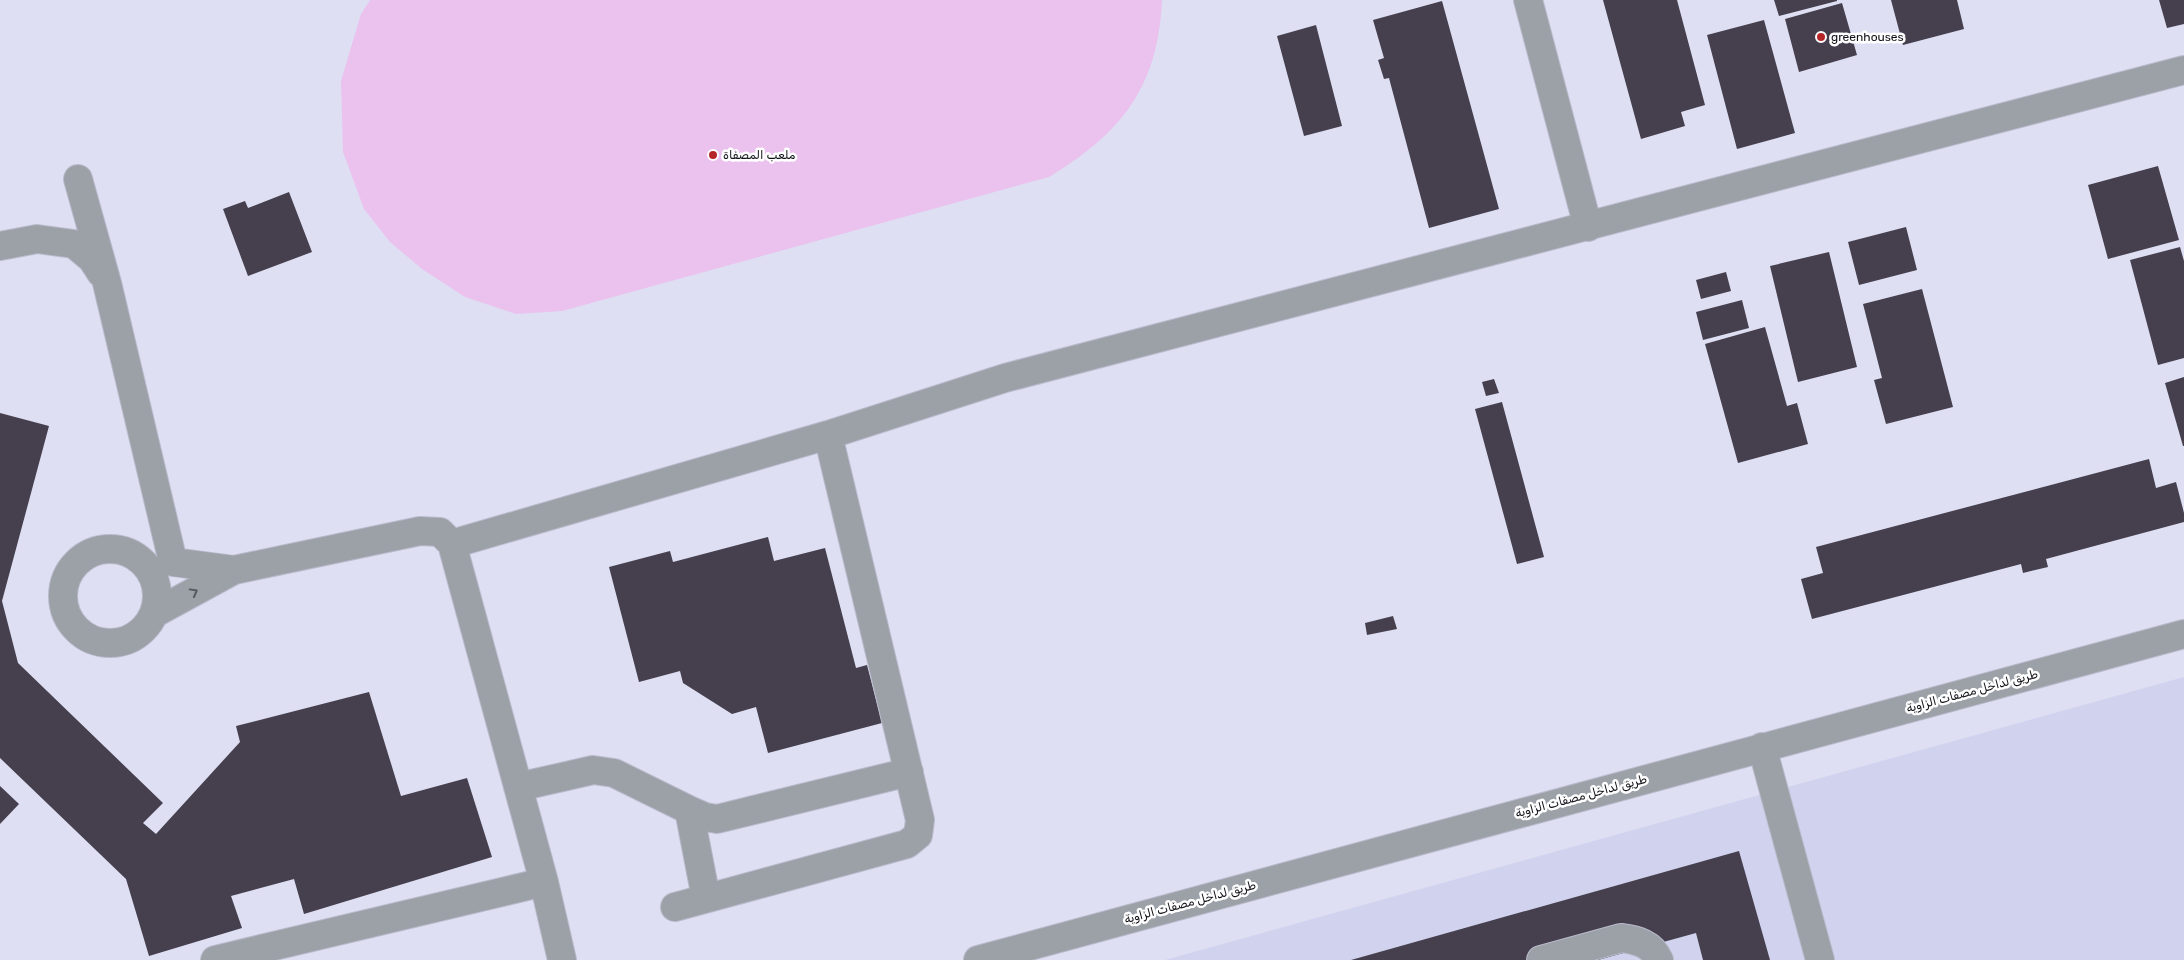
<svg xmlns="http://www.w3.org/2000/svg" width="2184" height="960" viewBox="0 0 2184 960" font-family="Rubik,Vazirmatn,sans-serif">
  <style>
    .built { fill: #d1d3ee }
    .green { fill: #ebc1ee }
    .building { fill: #453f4e }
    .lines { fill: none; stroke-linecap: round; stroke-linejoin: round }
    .minor-casing { stroke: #b9bacb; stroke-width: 30 }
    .minor { stroke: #9ca1a8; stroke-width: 28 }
    .oneway { stroke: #56585f }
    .poi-dot { fill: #b62629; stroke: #fff; stroke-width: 2 }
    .labels { text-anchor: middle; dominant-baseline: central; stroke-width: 5; stroke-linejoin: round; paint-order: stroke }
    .poi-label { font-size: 12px; fill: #0f0f16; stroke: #fff; text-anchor: start }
    .street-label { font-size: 12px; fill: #0f0f16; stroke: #fff }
  </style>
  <rect width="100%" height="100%" fill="#dedff3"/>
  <path class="built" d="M2184,677V960H1165Z"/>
  <path class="green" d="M370,0H1162C1158,88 1121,133 1049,177L562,311L516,314L465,297L422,269L390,242L364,209L343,152L341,81L361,14Z"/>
  <path class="building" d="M1603,0H1677L1705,105L1681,112L1685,126L1641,139Z
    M1774,0H1837V1L1779,16Z
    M1891,0H1957L1964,29L1903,45Z
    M2159,0H2184V24L2167,28Z
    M1442,1L1499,209L1429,228L1389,78L1384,79L1378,60L1384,58L1373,20Z
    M1842,3L1857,55L1799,72L1785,19Z
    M1764,20L1795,133L1737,149L1707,35Z
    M1316,25L1342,126L1304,136L1277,36Z
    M2158,166L2179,240L2108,259L2088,185Z
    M289,192L312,252L248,276L223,209L245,201L248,208Z
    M1906,227L1917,270L1859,285L1848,242Z
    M2180,247L2184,261V358L2158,365L2130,260Z
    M1829,252L1857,367L1798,382L1770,266Z
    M1726,272L1731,291L1701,299L1696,280Z
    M1922,289L1953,407L1886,424L1874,380L1882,378L1863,304Z
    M1742,300L1749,328L1703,340L1696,312Z
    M1765,327L1787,406L1797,403L1808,444L1738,463L1705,344Z
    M2184,377V446H2183L2165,383Z
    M1494,379L1499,393L1486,396L1482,382Z
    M1502,402L1544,557L1517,564L1475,409Z
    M0,413L49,426L2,601L18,663L163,803L143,823L156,834L240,742L236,726L369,692L401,796L467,778L492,857L304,914L294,879L231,896L242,928L149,956L126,879L0,758Z
    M2149,459L2156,488L2176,482L2184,513V522L2046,559L2048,567L2023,573L2021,564L1812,619L1801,579L1823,573L1816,547Z
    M768,537L774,561L825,548L856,668L867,665L882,723L768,753L756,707L732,714L683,683L680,671L639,682L609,567L670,551L673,562Z
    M1393,616L1397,629L1367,635L1365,623Z
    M0,786L19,804L0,824Z
    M1739,851L1770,960H1703L1696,933L1598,960H1351Z"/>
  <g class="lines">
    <defs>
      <path id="minor" d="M1528,0L1588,227
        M78,179L107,283L173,562L234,570L420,531L440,532L452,544
        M0,246L37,239L74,244L92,259L101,273
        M63 596a47 47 0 1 1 94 0a47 47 0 1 1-94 0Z
        M155,613L234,570
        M1762,747L1820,960
        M518,787L593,770L614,773L689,810L705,817L717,819L909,772
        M689,810L706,898
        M675,907L907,844L918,835L920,820L828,435
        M215,960L544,882
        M562,960L544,882L452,544L828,435L1005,378L2184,70
        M978,960L2184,634
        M1541,960L1621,938C1637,940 1652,944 1659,960"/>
    </defs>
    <use href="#minor" class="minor-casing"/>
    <use href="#minor" class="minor"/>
  </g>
  <defs><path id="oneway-chevron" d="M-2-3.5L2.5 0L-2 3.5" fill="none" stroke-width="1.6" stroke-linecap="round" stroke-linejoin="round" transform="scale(1.25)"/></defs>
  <use class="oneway" href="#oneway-chevron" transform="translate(194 592) rotate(-29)"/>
  <g class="poi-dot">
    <circle cx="1821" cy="37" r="5"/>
    <circle cx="713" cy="155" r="5"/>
  </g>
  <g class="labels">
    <g class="poi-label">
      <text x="1831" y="37">greenhouses</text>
      <text x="723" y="155">ملعب المصفاة</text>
    </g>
    <g class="street-label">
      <text transform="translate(1972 691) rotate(-15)">طريق لداخل مصفات الزاوية</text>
      <text transform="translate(1581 796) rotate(-15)">طريق لداخل مصفات الزاوية</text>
      <text transform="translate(1190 902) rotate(-15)">طريق لداخل مصفات الزاوية</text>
    </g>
  </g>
</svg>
